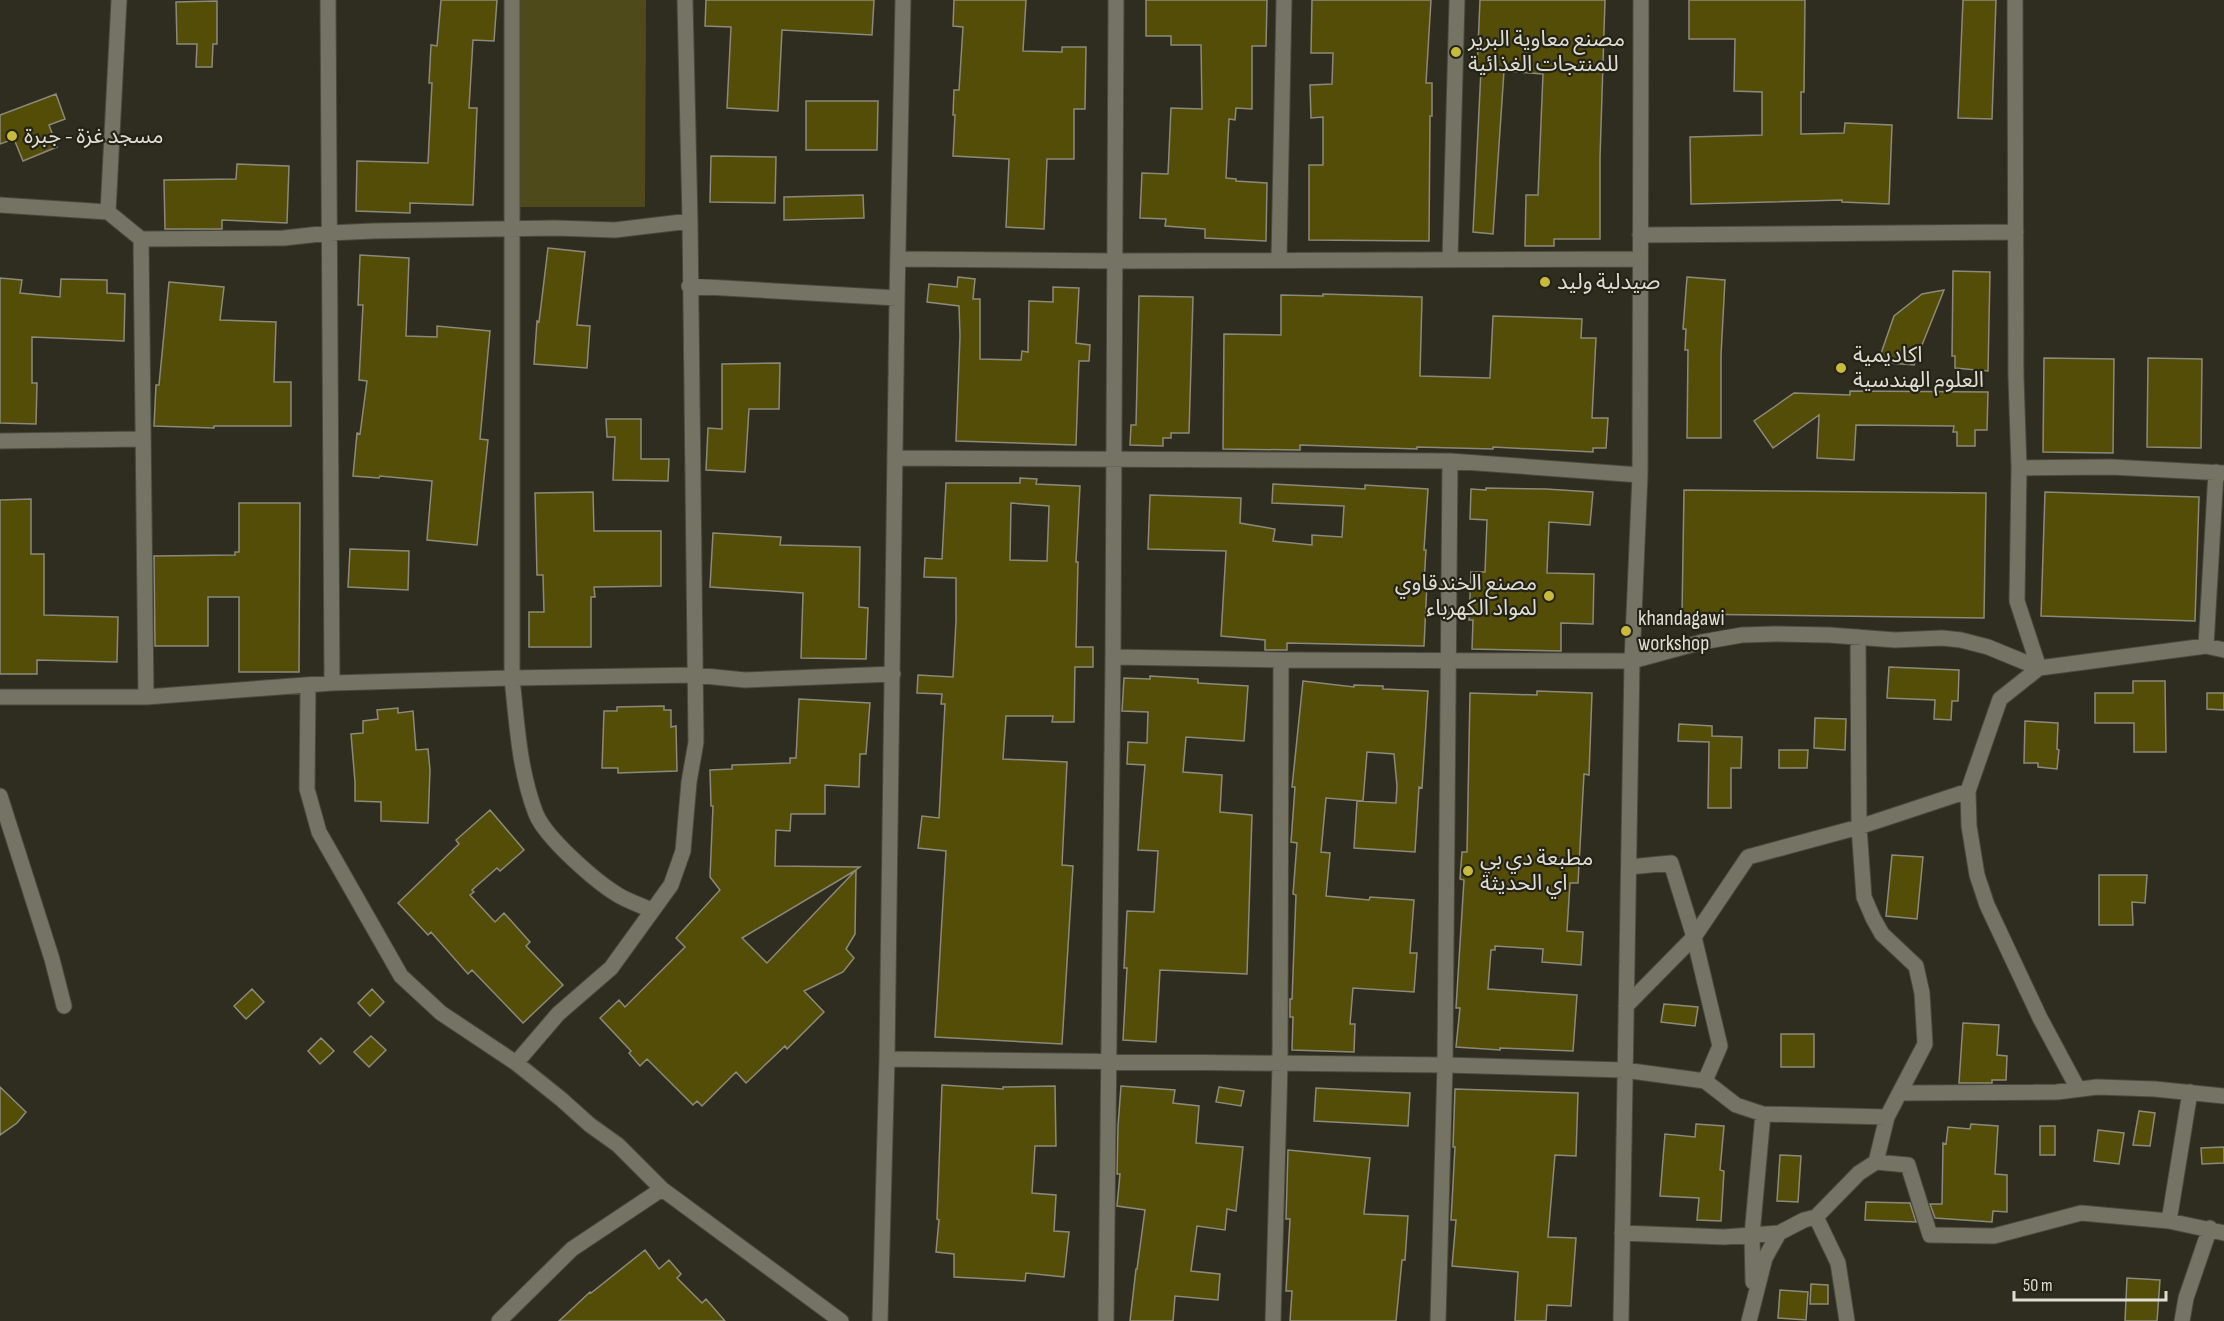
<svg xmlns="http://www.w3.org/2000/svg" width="2224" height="1321" viewBox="0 0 2224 1321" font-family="'Sofia Sans Condensed','Noto Sans Arabic',sans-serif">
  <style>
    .green { fill: #4f4a1a }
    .building { fill: #544d07; stroke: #8b8a7a; stroke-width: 1.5; fill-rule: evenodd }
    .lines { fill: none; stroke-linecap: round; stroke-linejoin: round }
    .minor-casing { stroke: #4a493e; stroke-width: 17 }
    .minor { stroke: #747364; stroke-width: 15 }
    .poi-dot { fill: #c8bb3b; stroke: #242316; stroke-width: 2 }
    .labels { text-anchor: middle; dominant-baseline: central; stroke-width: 4.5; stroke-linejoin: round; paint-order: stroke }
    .poi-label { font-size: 22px; fill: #dfded6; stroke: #242316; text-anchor: start }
  </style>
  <rect width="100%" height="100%" fill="#2e2d20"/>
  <path class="green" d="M519,0H646L645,207H519Z"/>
  <path class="building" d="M441,0H497L494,41L473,40L469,108H477L473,205L410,203V213L356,211L357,161L428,163L432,83H429L431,45L437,46Z
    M706,0H874L872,35L782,30L778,111L727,108L731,27L705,26Z
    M954,0H1026L1023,51L1062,52V47H1086L1085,109H1074V159H1047L1044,229L1006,227L1009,159L953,156L955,115H953L954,90H959L963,27L953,26Z
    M1146,0H1267L1266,46H1252V109L1236,108L1235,120L1229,119L1226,178L1236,179V181L1267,183L1266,241L1205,238V229L1165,226L1166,219L1140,218L1142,173L1168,174L1171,108L1202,109L1201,45H1171V36H1146Z
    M1312,0H1431L1426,83H1432V116H1430L1429,241L1309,240V165H1323V117L1311,118L1310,85L1332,84L1333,53H1311Z
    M1480,0H1605L1600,158V239H1554V246H1525L1526,195H1538L1543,74L1504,71L1493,234L1473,232L1481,70H1477Z
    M1689,0H1805L1804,92H1801V134L1844,133L1845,123L1892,125L1889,204L1842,202V200L1691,204L1690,137L1762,135V92L1734,91L1735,39H1689Z
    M1963,0H1996L1992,119L1958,118Z
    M217,1V44H213L212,67H196L197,44H177L176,2Z
    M56,94L65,119L49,125L57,147L23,161L14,139L0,144V115Z
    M806,101H878L877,150H806Z
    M711,156L776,157L775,203L710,202Z
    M237,164L289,166L287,223L222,220V229H165L164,180L236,179Z
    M863,195L864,218L784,220V197Z
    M548,248L585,252L577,325L590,326L587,368L534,364L537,321L539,322Z
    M360,255L409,258L406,336L437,337V326L490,331L480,439L488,440L477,545L427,540L432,481L380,476L379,478L353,476L357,433L360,434L367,381L359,380L363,305H358Z
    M1953,271L1990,272L1988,371L1955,368V356H1952Z
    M958,277L975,279L973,299H980V359L1021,360L1022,351L1028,352L1029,301L1053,302V287L1079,288L1076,343L1090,345L1089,361H1079L1076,445L956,441L960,336L959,306L927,302L929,284L957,287Z
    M1687,277L1725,280L1721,355V438H1687L1688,350H1685L1686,329H1683Z
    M0,278L22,280L20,293L60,297L61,279L107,280V293L125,294L124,341L32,337V383H37L36,424L0,423Z
    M169,282L224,287L220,320L276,322L274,382H291V426H214V428L154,426L156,385H159Z
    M1944,290L1914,365L1878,362L1894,316L1922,294Z
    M1323,294L1422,297L1420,376L1490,378L1493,316L1582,319L1581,338H1596L1592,418H1608L1606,448H1593V452L1493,447V449L1417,447V449L1300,445V450L1223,449L1224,334L1281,335V295L1323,296Z
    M1139,296L1193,297L1189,433H1171V438H1163V446L1130,445L1131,425H1136Z
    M2044,358L2114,359L2113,453L2043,452Z
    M2148,358L2202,359L2201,448L2147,447Z
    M780,363L779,409H749L745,472L706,470L708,428L722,429V364Z
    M1850,391L1988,392L1987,430H1975V446H1957V432H1953L1954,426L1856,425L1854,460L1817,458L1819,415L1773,448L1754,421L1794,393L1850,395Z
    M606,419H641V459H669L668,481L613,480L615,437H607Z
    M1020,478L1037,479L1036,484L1080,486L1076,562H1078L1076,647H1093V667H1075L1074,722H1052L1053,716H1006L1003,759L1067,762L1062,865L1073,866L1062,1044L935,1037L946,851L918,848L922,816L939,818L945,704H941L942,694L917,693L918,675L953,677L956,621V578L924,577L925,558L942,559L946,483H1020ZM1011,503L1049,506L1047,561L1010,560Z
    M1273,484L1365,489V485L1428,489L1424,550H1426L1424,583H1427L1424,646L1287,643V650H1265V640L1221,636L1226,551L1148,549L1150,495L1241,498L1240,523L1275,529L1273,541L1312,545V535L1342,537L1344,506L1272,503Z
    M1486,488L1546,489L1593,492L1590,525L1549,522L1547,573L1594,574L1593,624L1561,623V651L1472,649L1473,620H1469L1471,572H1485L1487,520L1470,519L1471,489L1486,490Z
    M1684,490L1986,493L1984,618L1682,614Z
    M593,492L594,531H661V586L594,587L595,597H591V647H529V612H544L543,575H537L535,493Z
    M2045,492L2199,497L2195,621L2041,616Z
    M31,499V554H44V615L118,617L117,662L37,660V674H0V500Z
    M239,503H300L299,672H239V597H208V646H155L154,556L235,555V552H239Z
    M713,533L781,537L780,545L860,547L859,607L868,608L866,659L801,658L803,593L710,587Z
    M350,549L409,551L408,590L348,587Z
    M1889,667L1959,670L1958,701H1952L1951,720L1934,719L1935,700L1887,698Z
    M1150,676L1198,679V683L1248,686L1244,741L1186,737L1183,772L1222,775L1220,812L1252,815L1247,974L1160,970L1156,1042L1123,1040L1127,968H1124L1127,911L1154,912L1158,851L1138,850L1145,765L1127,764L1128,742L1147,743L1148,712L1122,711L1124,678L1150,679Z
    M1303,681L1354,687V685L1383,686V689L1428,691L1422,788L1419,787L1415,852L1354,848L1357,801L1396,803L1397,786L1394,754L1367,752L1363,801L1326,798L1321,852L1330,853L1326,896L1369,900L1370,897L1414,900L1410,953H1417L1414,992L1353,988L1350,1024H1355L1354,1052L1292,1050L1293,1017H1290V999H1292L1296,895L1293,894L1297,843L1291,842L1295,787H1292Z
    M2133,681H2165L2166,752H2134V723H2095V693H2133Z
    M1537,691L1592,693L1589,775L1584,774L1578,883H1570L1567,931L1583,932L1581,965L1542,962L1543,949L1495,946V950H1491L1488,989L1577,995L1573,1051L1500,1048V1050L1456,1047L1460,1008H1456L1464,880L1460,879L1462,852H1467L1470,693L1537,695Z
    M2207,693H2224V710L2207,709Z
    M799,699L870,703L866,754H860L859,787L825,785V814H791L790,831L776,830L775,866L860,867L856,870L855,934L846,949L854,958L843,972L804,991L824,1012L787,1049L785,1046L746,1083L736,1072L702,1106L697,1101L693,1105L647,1059L640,1066L629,1053L631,1051L600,1018L619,1000L625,1007L685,947L676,938L720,890L710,877L713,806H711L710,770L732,769V765L790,763V758H796ZM856,870L767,963L742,938Z
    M664,706V710H671V727L676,726L677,771L618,773V768H602L604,711H617V707Z
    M398,708V713L413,711L416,750L428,749L430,770L428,823L381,821V802L355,801V782L351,734L363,733V721L378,719L377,710Z
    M1815,718L1846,719L1845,750L1814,748Z
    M2025,721L2058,723L2057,749L2059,750L2057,769L2038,767V763H2024Z
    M1679,724L1712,726V736L1742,737L1741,768H1731V808H1708L1709,742L1678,741Z
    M1779,750H1808L1807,768H1779Z
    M490,810L524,850L500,871L497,868L472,890L474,892L470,895L495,922L504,913L530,942L526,946L563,985L523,1023L472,970L468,974L431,932L428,935L398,903L459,844L456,840Z
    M1892,855L1923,857L1917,919L1886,916Z
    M2099,875H2147L2145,903L2132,902L2133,925H2099Z
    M252,989L264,1002L246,1019L234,1006Z
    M372,989L384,1002L370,1016L358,1003Z
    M1664,1004L1698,1007L1695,1026L1661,1022Z
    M1963,1023L1999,1025L1997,1055L2007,1056L2006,1080H1992V1083H1959Z
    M1781,1034H1814V1067H1781Z
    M371,1036L386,1050L369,1067L354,1052Z
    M321,1038L334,1051L320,1064L308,1051Z
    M942,1085L1003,1089V1087L1055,1086L1056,1146H1035L1032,1193L1056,1195L1054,1231L1069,1232L1064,1277L1026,1273L1025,1281L954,1277V1254L936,1252L939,1220L937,1219Z
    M1121,1086L1175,1090L1173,1103L1199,1106L1196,1143L1243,1147L1236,1211L1227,1209L1225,1230L1197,1226L1191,1271L1220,1274L1218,1300L1175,1296L1173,1321H1130L1136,1269H1137L1145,1210L1117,1206L1120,1174H1117L1118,1126Z
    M0,1087L26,1112L17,1123L0,1135Z
    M1219,1087L1244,1091L1241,1106L1216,1102Z
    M1316,1088L1410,1093L1408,1126L1314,1121Z
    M1455,1089L1578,1093L1576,1156L1555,1155L1548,1237L1576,1238L1571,1306L1547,1305L1546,1321H1515L1518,1272L1452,1266L1456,1220H1451L1455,1147H1453Z
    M2139,1111L2155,1113L2150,1146L2133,1145Z
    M1696,1124L1724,1126L1720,1170L1724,1171L1721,1221L1697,1220L1699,1198L1660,1196L1665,1134L1695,1137Z
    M1971,1124L1998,1126L1995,1174L2007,1175V1212L1993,1211L1992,1222L1935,1218L1930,1204H1942L1943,1143L1946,1144L1948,1127L1970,1129Z
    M2040,1126H2055V1155H2040Z
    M2098,1130L2124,1133L2119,1164L2094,1161Z
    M2224,1147V1163L2202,1164L2201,1148Z
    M1288,1150L1370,1158L1364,1214L1408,1216L1405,1260H1402L1396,1321H1290L1292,1291H1286L1290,1219H1286Z
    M1780,1155L1801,1156L1798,1202L1777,1201Z
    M1866,1202L1910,1203L1916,1222L1865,1220Z
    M645,1250L659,1269L669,1260L681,1274L677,1278L702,1303L706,1299L725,1321H559L590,1292L591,1293Z
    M2127,1278L2160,1280L2157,1321H2125Z
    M1811,1284L1828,1285V1304H1810Z
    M1780,1290L1808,1292L1806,1320L1778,1318Z"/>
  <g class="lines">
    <defs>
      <path id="minor" d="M119,0L108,212L141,239L146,697
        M328,0L332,683
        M512,0V678C517,724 519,770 536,814C546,838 595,881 618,895C628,901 640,905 651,910
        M2015,0L2016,377L2019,468L2017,601L2039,668
        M0,205L108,212
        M1640,235L2016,232
        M141,239L284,238L329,233L373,231L555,228L615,230L690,221
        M899,259L1114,261L1640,259
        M1279,259L1284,0
        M1450,260L1457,0
        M689,286L897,298
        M0,441L143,439
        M895,458L1450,461L1640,475
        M2019,468L2111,467L2224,473
        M1858,637L1859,827L1864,897L1873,918L1882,934L1916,966L1922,993L1925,1044L1887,1117L1876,1162
        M2206,646L2216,472
        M1113,657L1281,660L1632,661L1702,642L1742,635L1775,634L1829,635L1895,640L1942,638L1961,640L1988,647L2039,668L2206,646L2224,650
        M2039,668L2000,699L1968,791L1969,826L1977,875L1987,905L2040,1018L2078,1089
        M308,686L307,789L319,832L401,976L441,1013L516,1063L561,1099L590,1125L618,1145L662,1189L841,1321
        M0,697H146L332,683L512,678L694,675L745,680L893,674
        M0,796L52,959L64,1006
        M1629,867L1671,863L1694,937L1720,1046L1705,1081
        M1626,1006L1694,937L1748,857L1859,827L1968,791
        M887,1059L1445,1065L1624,1070L1705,1081L1736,1105L1763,1114L1887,1117
        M516,1063L558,1014L611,968L671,885L683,851L689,782L696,742L690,221L685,0
        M1902,1093L2057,1092L2097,1087L2155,1089L2224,1096
        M1816,1217L1838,1263L1847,1321
        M2169,1221L2190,1092
        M1622,1233L1724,1237L1779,1233
        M1753,1282L1752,1235L1763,1114
        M499,1321L572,1249L662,1189
        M880,1321L887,1059L897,298L903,0
        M1106,1321L1113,657L1116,0
        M1273,1321L1280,1064L1281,660
        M1438,1321L1445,1065L1450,461
        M1621,1321L1632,661L1640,475L1641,0
        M1749,1321L1765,1258L1779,1233L1804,1220L1816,1217L1859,1173L1876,1162L1908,1165L1930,1235L1994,1236L2081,1213L2169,1221L2224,1233
        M2182,1321L2186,1298L2210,1228"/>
    </defs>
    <use href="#minor" class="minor-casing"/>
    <use href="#minor" class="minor"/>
  </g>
  <g class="poi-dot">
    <circle cx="1456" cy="52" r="6"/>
    <circle cx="12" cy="136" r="6"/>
    <circle cx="1545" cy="282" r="6"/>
    <circle cx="1841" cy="368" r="6"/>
    <circle cx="1549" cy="596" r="6"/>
    <circle cx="1626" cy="631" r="6"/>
    <circle cx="1468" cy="871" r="6"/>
  </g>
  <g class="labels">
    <g class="poi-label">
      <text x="1468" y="39">مصنع معاوية البرير<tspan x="1468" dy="25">للمنتجات الغذائية</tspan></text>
      <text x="24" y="136">مسجد غزة - جبرة</text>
      <text x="1557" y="282">صيدلية وليد</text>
      <text x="1853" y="355">اكاديمية<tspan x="1853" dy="25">العلوم الهندسية</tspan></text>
      <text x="1537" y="583" text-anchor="end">مصنع الخندقاوي<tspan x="1537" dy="25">لمواد الكهرباء</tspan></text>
      <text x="1638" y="618">khandagawi<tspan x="1638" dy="25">workshop</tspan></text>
      <text x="1480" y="858">مطبعة دي بي<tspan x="1480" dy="25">اي الحديثة</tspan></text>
    </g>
  </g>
  <path d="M2014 1291v9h152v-9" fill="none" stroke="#dfded6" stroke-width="3"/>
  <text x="2023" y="1291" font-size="18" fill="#dfded6" stroke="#242316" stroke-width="4.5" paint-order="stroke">50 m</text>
</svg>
